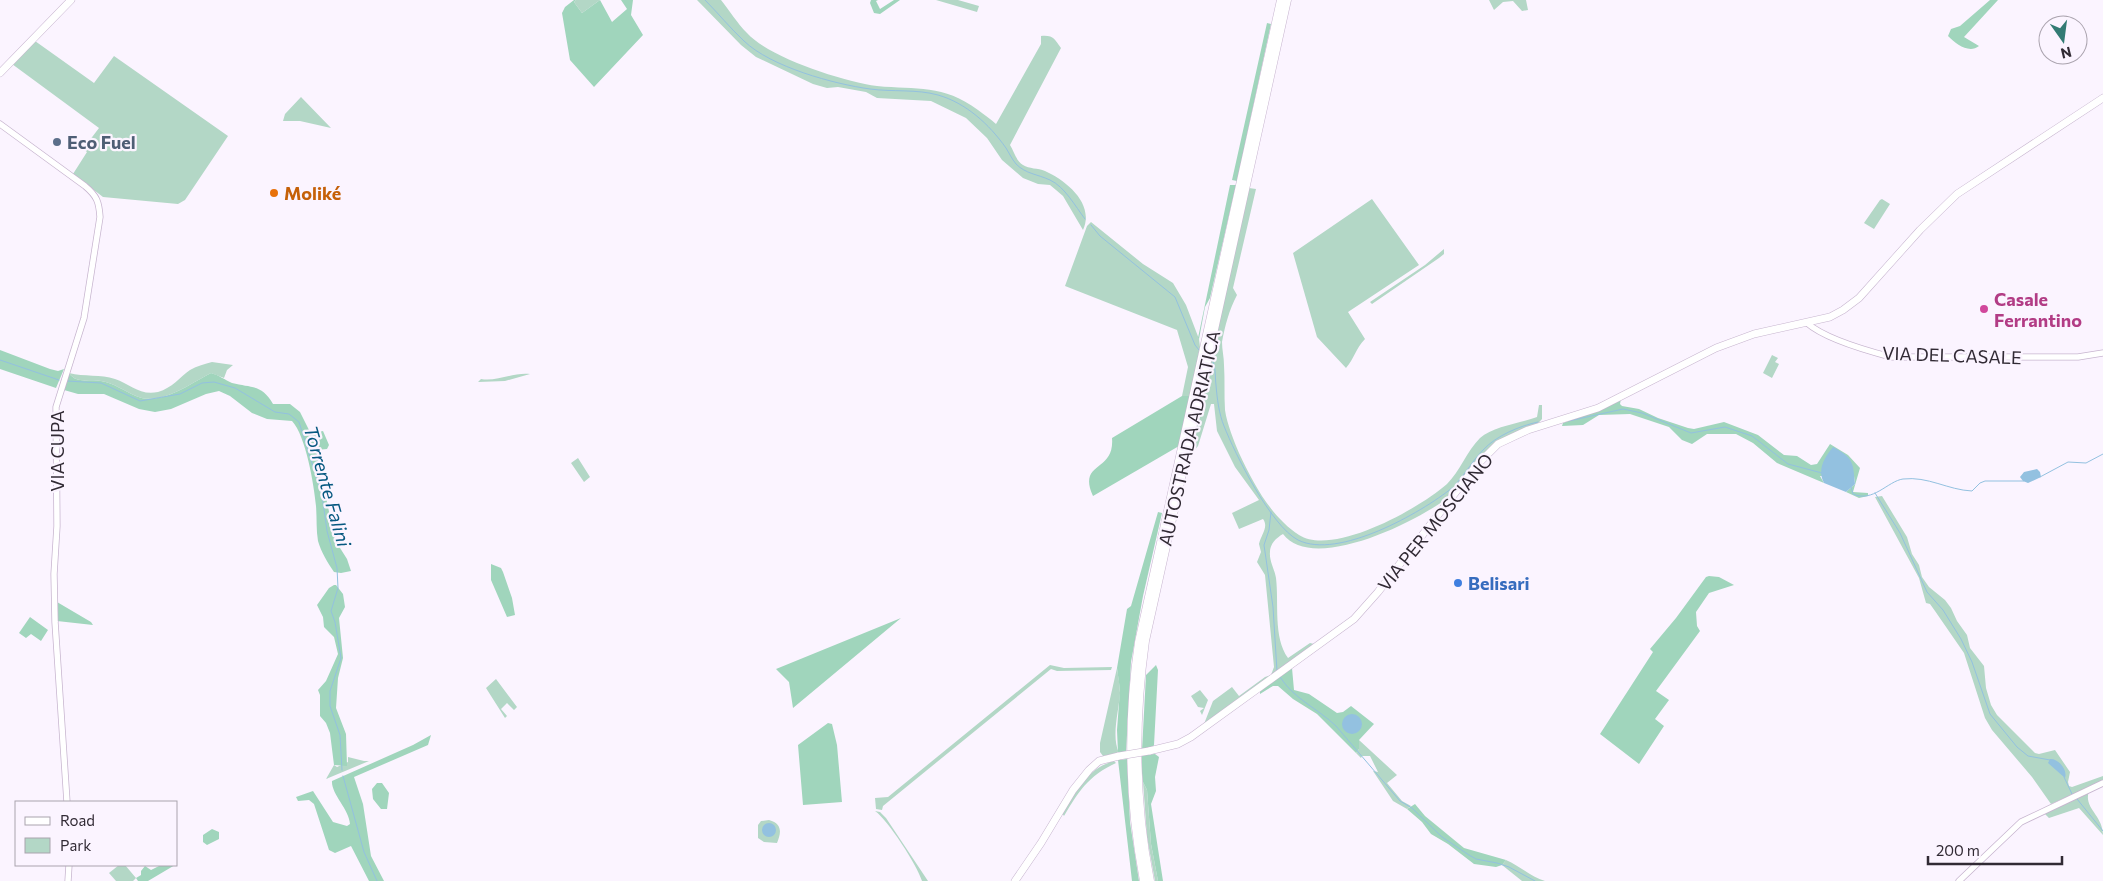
<svg xmlns="http://www.w3.org/2000/svg" width="2103" height="881" viewBox="0 0 2103 881" font-family="Commissioner,sans-serif">
  <style>
    .green { fill: #b3d7c6 }
    .forest { fill: #a0d5bc }
    .water { fill: #93c1e0 }
    .lines { fill: none; stroke-linecap: round; stroke-linejoin: round }
    .stream { stroke: #93c1e0; stroke-width: 1 }
    .minor-casing { stroke: #c7b5cf; stroke-width: 7 }
    .major-casing { stroke: #c7b5cf; stroke-width: 8 }
    .highway-casing { stroke: #c7b5cf; stroke-width: 9 }
    .minor { stroke: #fff; stroke-width: 5.5 }
    .major { stroke: #fff; stroke-width: 7 }
    .highway { stroke: #fff; stroke-width: 8 }
    .major-bridge-casing { stroke: #c7b5cf; stroke-width: 8; stroke-linecap: butt }
    .major-bridge { stroke: #fff; stroke-width: 7 }
    .service-dot { fill: #5c6f8a; stroke: #fbf4ff; stroke-width: 2 }
    .food-dot { fill: #e8710a; stroke: #fbf4ff; stroke-width: 2 }
    .hotel-dot { fill: #d1479c; stroke: #fbf4ff; stroke-width: 2 }
    .shop-dot { fill: #3f7fe0; stroke: #fbf4ff; stroke-width: 2 }
    .labels { text-anchor: middle; dominant-baseline: central; stroke-width: 4.5; stroke-linejoin: round; paint-order: stroke }
    .service-label { font-size: 18px; font-weight: bold; fill: #4e5e75; stroke: #fbf4ff; text-anchor: start }
    .food-label { font-size: 18px; font-weight: bold; fill: #c56008; stroke: #fbf4ff; text-anchor: start }
    .hotel-label { font-size: 18px; font-weight: bold; fill: #b23c85; stroke: #fbf4ff; text-anchor: start }
    .street-label { font-size: 18px; fill: #312a34; stroke: #fbf4ff }
    .shop-label { font-size: 18px; font-weight: bold; fill: #366cbe; stroke: #fbf4ff; text-anchor: start }
    .water-label { font-size: 19px; font-style: italic; fill: #065880; stroke: #fbf4ff }
  </style>
  <rect width="100%" height="100%" fill="#fbf4ff"/>
  <path class="green" d="M576,0H600L582,13L574,2Z
    M697,0H721C730,11 737,23 747,33C770,58 842,81 877,86C917,90 943,84 978,110C984,115 991,119 996,124L1041,44V36C1054,35 1054,39 1061,48L1010,145C1014,151 1016,161 1023,165C1029,169 1038,168 1045,171C1067,181 1095,204 1083,230L1063,196L1056,190L1050,185L1038,184L1023,178L1002,160L987,138L966,118L931,101L877,98L866,92L838,87L827,88L813,84L756,57L741,45Z
    M936,0H958L979,6L977,12Z
    M1489,0H1526L1528,10L1522,11L1513,1L1503,2L1494,10Z
    M35,41L94,83L114,56L228,136L185,200L178,204L103,197L73,174L87,152L83,149L99,128L12,64Z
    M301,97L331,128L300,121H283L285,114Z
    M1249,188L1256,189L1233,288L1237,295C1229,310 1225,326 1222,342C1222,350 1224,357 1224,365C1225,380 1224,395 1225,410C1227,424 1234,441 1239,453C1253,483 1271,517 1299,535C1333,557 1420,508 1447,484C1460,471 1467,451 1480,438C1493,426 1521,423 1537,417L1539,405H1542V419C1533,431 1513,430 1502,440C1485,455 1472,475 1456,491C1427,518 1313,575 1283,534C1276,538 1270,544 1270,552C1269,561 1275,570 1276,578C1279,603 1273,637 1288,658L1310,643L1314,644L1320,640L1204,724L1213,701L1232,687L1239,696L1265,677L1271,675L1274,667L1265,575L1257,562L1261,552L1259,544C1261,535 1269,527 1263,519L1239,529L1232,513L1259,500L1235,467L1217,431L1214,404H1211L1198,446L1193,452L1192,444Z
    M1372,199L1419,265L1348,312L1365,339C1356,348 1354,359 1346,368L1317,337L1293,253Z
    M1882,199L1890,204L1874,229L1864,223L1880,200Z
    M1091,222L1143,264L1173,283L1186,305L1199,339L1200,347L1190,396H1182L1188,367L1177,330L1065,286L1087,226Z
    M1444,249V254L1439,258L1372,304L1370,302L1425,265Z
    M1772,355L1778,358L1775,362L1779,364L1772,378L1763,373Z
    M212,362L233,365L227,370L224,378L211,373C191,383 160,407 136,396C124,391 114,383 101,381C90,378 77,385 69,373C84,377 101,374 115,379C130,384 140,396 158,392C172,388 180,377 190,370C197,366 205,364 212,362Z
    M530,374L505,381L478,382L481,379C496,382 514,372 530,374Z
    M578,458L590,477L584,482L571,463Z
    M1882,496L1907,537L1912,554L1919,565L1922,577L1929,587L1945,600L1951,608L1957,621L1967,635L1970,648L1984,666L1986,688L1991,705L1997,715L2035,753L2039,754L2055,750L2070,772L2068,782L2069,786L2072,787L2103,776V781L2051,804L2032,777L1992,730L1985,718L1964,653L1935,611L1930,604L1926,603L1919,578L1875,497Z
    M1050,665L1064,668L1112,667L1111,670L1057,671L1051,669L883,806L882,810L876,809L875,798L888,797Z
    M1117,668C1118,676 1120,685 1120,693C1119,711 1111,736 1119,753L1103,756L1100,752V743Z
    M496,679L517,707L514,710L507,703L501,709L507,716L505,718L486,688Z
    M1200,690L1208,700L1202,715L1200,711L1204,708L1198,707L1191,696Z
    M1359,740L1397,775L1387,783L1402,801L1411,806L1407,809L1393,801L1373,771L1378,772L1370,756H1362L1361,758L1356,753L1359,749Z
    M348,757L364,761H369L326,779L334,765L337,767L348,762Z
    M1114,761L1116,763C1088,776 1079,791 1064,816L1062,813C1076,790 1088,768 1114,761Z
    M1143,782L1147,790L1151,844L1158,881H1155L1147,837Z
    M2089,791C2083,808 2103,815 2103,835L2079,808L2049,818L2043,812Z
    M875,811L880,812L886,818L928,881H922C917,865 888,820 875,811Z
    M769,820C783,824 781,833 777,843L764,842L758,838V825L761,821Z
    M1506,860C1520,866 1531,877 1545,881H1522L1502,865Z
    M119,865H125L136,878L133,881H116L109,873Z"/>
  <path class="forest" d="M574,0H576L574,2L582,13L600,0L612,22L627,9L621,0H633L631,15L643,35L594,87L570,60L562,13L565,7Z
    M871,0H878L876,1L880,9L894,0H900L880,14L874,13L870,3Z
    M1990,0H1998L1964,37L1979,46C1969,54 1956,44 1948,36L1951,29L1960,26Z
    M1267,23L1271,24L1237,181L1232,180Z
    M1230,185H1236L1210,298L1205,307L1199,339L1198,338Z
    M0,350L50,369L58,371L64,369L56,388L0,369Z
    M69,373C77,385 90,378 101,381C114,383 124,391 136,396C160,407 191,383 211,373C219,375 225,380 232,383C251,388 262,384 273,404H290L300,412L311,434L323,431L329,445L327,449L316,450L335,540L347,559L351,571L341,573L334,572C328,563 321,552 318,541C316,529 317,518 316,506C314,485 306,436 292,421L267,419L252,413L230,396L219,391L206,394L171,409L155,412L139,409L104,394H78L64,390Z
    M1182,396H1190L1179,446L1093,496C1077,461 1115,473 1112,438Z
    M1621,399L1620,404L1622,406L1639,409L1658,418L1688,428L1694,429L1724,422L1758,435L1784,455L1797,456L1811,465L1817,464L1830,444L1848,455L1860,468L1853,492L1868,493V496L1859,498L1846,492L1855,484L1854,476H1820L1824,483L1777,463L1753,443L1736,434H1707L1692,444L1682,440L1669,427L1630,414L1599,415L1583,425L1562,426L1563,423Z
    M1158,512L1162,513L1143,596L1131,662L1126,753H1118L1117,730L1120,690L1117,668L1127,609L1131,606L1133,599Z
    M491,564L501,568L503,572L512,598L515,615L507,617L491,580Z
    M1709,576L1719,577L1734,585L1709,593L1696,612L1697,626L1700,631L1656,691L1669,700L1655,719L1664,726L1639,764L1600,734L1653,652L1650,649L1676,618L1706,577Z
    M334,585H336L343,594L345,607L339,618L343,658L338,678L336,708L346,734L347,766L334,765L330,733L326,723L320,716V695L318,690L326,681L338,654L334,637L324,627L323,617L317,605L329,588Z
    M57,602L91,622L93,625L57,621Z
    M30,617L48,630L41,641L31,634L26,638L19,633Z
    M901,618L793,708L789,682L776,669Z
    M1156,665L1158,670L1154,745L1153,747L1142,750L1146,675Z
    M1292,668L1294,690L1309,694L1337,713L1343,712L1351,706L1374,724L1359,740V749L1356,753L1317,714L1293,699L1278,686H1273L1260,694V690Z
    M828,723L832,724L837,745L842,802L803,805L798,745Z
    M431,735L428,745L354,777L363,804L371,856L384,881H369L351,846L335,853L329,850L314,804L309,800L298,801L296,797L313,791L333,822L347,826L350,824C349,809 331,794 332,781L413,745Z
    M1155,754L1159,757L1155,777L1156,791L1151,804L1163,881H1158L1151,844L1147,790L1143,782L1140,755Z
    M1127,759L1130,822L1139,881H1132L1118,760Z
    M377,783H382L389,793L387,809H381L373,799L372,789Z
    M1415,804L1425,816L1464,848L1506,860L1502,865L1496,867L1474,864L1448,844L1431,834L1422,822L1407,809Z
    M212,829L219,832V839L207,845L203,842V835Z
    M161,865H175L148,881H138L136,878L141,875V871L145,866L151,870Z"/>
  <path class="water" d="M1833,447C1854,458 1853,463 1855,484L1846,492L1824,483C1817,470 1824,458 1833,447Z
    M2037,469L2040,472L2041,477L2028,483L2023,481L2020,477L2024,472Z
    M1342 724a10 10 0 1 1 20 0a10 10 0 1 1-20 0Z
    M2050,759C2058,758 2068,770 2065,778L2048,763Z
    M762 830a7 7 0 1 1 14 0a7 7 0 1 1-14 0Z"/>
  <g class="lines">
    <path class="stream" d="M705,0C718,13 730,28 744,41C771,67 834,84 870,89C892,92 917,89 938,95C966,103 989,124 1006,148C1009,153 1012,159 1016,164C1026,174 1037,174 1050,180C1065,187 1075,206 1085,219
      M1091,225L1100,236L1175,297L1195,345L1199,350
      M0,360L59,380
      M1213,362C1216,369 1215,377 1216,385C1217,398 1219,414 1224,426C1235,454 1271,526 1298,540C1338,560 1421,513 1452,488
      M67,381L101,383L140,401L180,394L202,383L214,382L235,388L275,412L289,414L299,422L322,495L327,531L337,568L338,588L331,611L335,622L341,658L330,691V706L340,735L342,770
      M1569,421L1623,409L1642,413L1691,433L1725,427L1752,436L1788,464L1822,473
      M2040,477L2068,462L2086,463L2103,454
      M1456,484C1466,473 1473,460 1483,450C1496,436 1519,426 1538,422
      M1851,487L1853,494C1873,503 1888,481 1903,479C1928,476 1948,490 1972,491L1980,483L1985,481H2024
      M1875,493L1900,533L1927,592L1943,610L1961,639L1972,662L1990,714L2017,747L2028,756L2050,760
      M1271,512L1269,530L1264,545L1273,607L1277,671
      M1280,677C1294,699 1317,708 1336,726L1400,801L1412,808L1442,837L1469,855L1476,859L1497,863L1509,867L1535,881
      M343,776L364,852L377,881
      M2064,777L2072,794
      M2077,799L2103,831"/>
    <defs>
      <path id="minor" d="M0,124L85,186C97,196 99,202 100,217L84,318L56,407L57,526L54,574L55,622L67,802
        M1807,323C1824,338 1868,351 1891,357H2078L2103,353
        M68,881L69,865
        M1959,881L2021,822L2103,783"/>
      <path id="major" d="M0,73L71,0
        M1149,751L1178,744L1191,737L1354,619L1378,592L1476,466L1498,444L1528,430L1598,408L1716,348L1754,334L1830,317L1843,310L1859,298L1920,230L1957,194L2103,98
        M1015,881L1041,843L1073,790L1089,770L1099,761L1119,756"/>
      <path id="highway" d="M1144,881C1129,802 1127,722 1139,642L1281,0
        M1150,881C1134,801 1134,721 1145,641L1287,0"/>
    </defs>
    <use href="#minor" class="minor-casing"/>
    <use href="#major" class="major-casing"/>
    <use href="#highway" class="highway-casing"/>
    <use href="#minor" class="minor"/>
    <use href="#major" class="major"/>
    <use href="#highway" class="highway"/>
    <defs>
      <path id="major-bridge" d="M1119,756L1149,751"/>
    </defs>
    <use href="#major-bridge" class="major-bridge-casing"/>
    <use href="#major-bridge" class="major-bridge"/>
  </g>
  <circle class="service-dot" cx="57" cy="142" r="5"/>
  <circle class="food-dot" cx="274" cy="193" r="5"/>
  <circle class="hotel-dot" cx="1984" cy="309" r="5"/>
  <circle class="shop-dot" cx="1458" cy="583" r="5"/>
  <g class="labels">
    <g class="service-label">
      <text x="67" y="142">Eco Fuel</text>
    </g>
    <g class="food-label">
      <text x="284" y="193">Moliké</text>
    </g>
    <g class="hotel-label">
      <text x="1994" y="299">Casale<tspan x="1994" dy="21">Ferrantino</tspan></text>
    </g>
    <g class="street-label">
      <text transform="translate(1952 355) rotate(2)">VIA DEL CASALE</text>
      <text transform="translate(1189 438) rotate(-77)">AUTOSTRADA ADRIATICA</text>
      <text transform="translate(57 451) rotate(-90)">VIA CUPA</text>
      <text transform="translate(1435 522) rotate(-51)">VIA PER MOSCIANO</text>
    </g>
    <g class="shop-label">
      <text x="1468" y="583">Belisari</text>
    </g>
    <g class="water-label">
      <text transform="translate(328 486) rotate(74)">Torrente Falini</text>
    </g>
  </g>
  <rect x="15" y="801" width="162" height="65" fill="#fbf4ff" stroke="#aaa3ae"/>
  <rect x="25" y="817" width="25" height="8" fill="#ffffff" stroke="#aaa3ae"/>
  <text x="60" y="826" font-size="15" fill="#312a34">Road</text>
  <rect x="25" y="838" width="25" height="15" fill="#b3d7c6" stroke="#aaa3ae"/>
  <text x="60" y="851" font-size="15" fill="#312a34">Park</text>
  <g transform="translate(2063 40) rotate(166)"><circle r="24" fill="#fbf4ff" stroke="#aaa3ae"/>
  <path d="M0-4L9 19L0 12L-9 19Z" fill="#337b74"/>
  <text y="-8" font-size="14" font-weight="bold" text-anchor="middle" fill="#312a34">N</text>
  </g>
  <path d="M1928 856v8h134v-8" fill="none" stroke="#312a34" stroke-width="2.5"/>
  <text x="1936" y="856" font-size="15" fill="#312a34" stroke="#fbf4ff" stroke-width="4" paint-order="stroke">200 m</text>
</svg>
